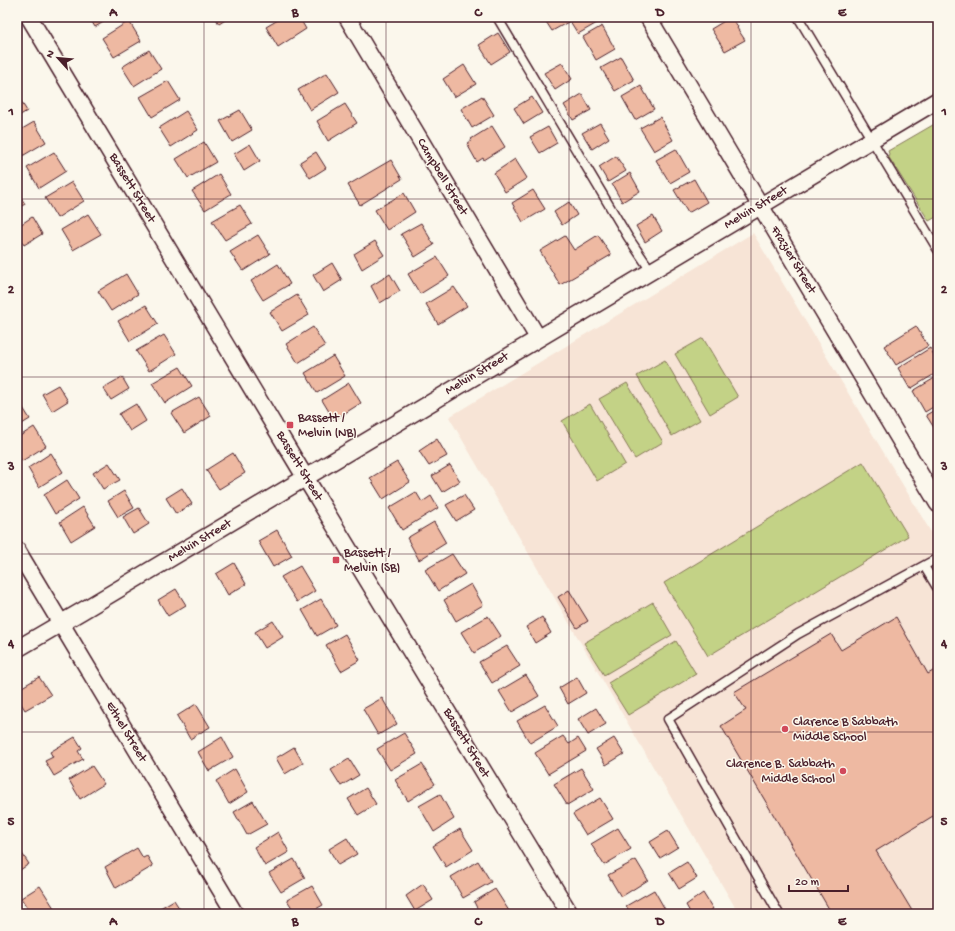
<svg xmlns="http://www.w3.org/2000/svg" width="955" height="931" viewBox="0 0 955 931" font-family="'Gochi Hand',sans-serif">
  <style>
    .built { fill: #f7e4d6 }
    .green { fill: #c3d286; stroke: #867858 }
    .building { fill: #eeb9a2; stroke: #4a1f2b }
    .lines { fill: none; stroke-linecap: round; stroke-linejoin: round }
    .lane-casing { stroke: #4a1f2b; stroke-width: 11 }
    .street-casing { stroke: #4a1f2b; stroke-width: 19 }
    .lane { stroke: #fbf7ec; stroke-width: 8 }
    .street { stroke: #fbf7ec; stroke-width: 16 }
    .grid { fill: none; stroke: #4a1f2b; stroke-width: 1; stroke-opacity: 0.55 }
    .poi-dot { fill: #d1495b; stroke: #fbf7ec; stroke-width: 1.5 }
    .labels { text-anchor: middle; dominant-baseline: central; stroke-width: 3; stroke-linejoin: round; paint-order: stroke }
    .street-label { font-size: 13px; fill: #4a1f2b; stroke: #fbf7ec }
    .poi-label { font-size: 13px; fill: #4a1f2b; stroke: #fbf7ec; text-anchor: start }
    .neatline { fill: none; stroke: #4a1f2b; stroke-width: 1.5 }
    .grid-label { font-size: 13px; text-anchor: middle; font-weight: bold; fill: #4a1f2b }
  </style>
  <rect width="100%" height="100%" fill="#fbf7ec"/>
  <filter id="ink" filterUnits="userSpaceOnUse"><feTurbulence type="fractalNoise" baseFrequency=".025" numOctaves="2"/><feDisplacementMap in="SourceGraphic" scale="8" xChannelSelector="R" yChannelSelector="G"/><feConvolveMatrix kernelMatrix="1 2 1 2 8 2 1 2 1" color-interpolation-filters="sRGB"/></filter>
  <g filter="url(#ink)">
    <path class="built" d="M753,233L938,544V914H739L449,417Z"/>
    <path class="green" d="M938,122V216L929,221L888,156L889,154L888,151Z
      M703,338L738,397L710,414L675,354Z
      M665,360L700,420L672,436L637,376Z
      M627,383L663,442L635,459L599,399Z
      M590,404L625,464L597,481L562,421Z
      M863,462L908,536L708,656L664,583Z
      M653,602L672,635L604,675L584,643Z
      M676,641L696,674L628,715L608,683Z"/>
    <path class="building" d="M89,17H112L95,27Z
      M215,17H230L219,24Z
      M283,17H299L306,29L278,47L266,27Z
      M543,17H601L602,20L578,34L570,21L552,31Z
      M704,17H713L707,21Z
      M731,17H732L738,27L737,28L745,40L725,51L711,29Z
      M129,21L141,41L114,57L102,38Z
      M602,26L615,49L596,60L583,37Z
      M498,33L510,52L491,64L479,45Z
      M149,50L161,69L134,86L122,67Z
      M621,57L634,80L615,91L601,68Z
      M562,63L572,79L555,90L544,73Z
      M464,65L476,84L454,97L443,79Z
      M327,73L339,92L310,110L298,90Z
      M168,81L180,100L152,117L140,97Z
      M641,86L654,109L635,120L622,97Z
      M582,94L591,110L573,120L564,105Z
      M17,95L27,111L17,117Z
      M482,96L494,115L472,128L461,109Z
      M532,97L542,113L524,124L514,108Z
      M345,104L357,123L328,141L317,121Z
      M240,110L252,130L232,142L220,121Z
      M186,111L198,130L171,147L159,128Z
      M660,117L673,140L654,151L640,128Z
      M34,122L46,142L19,158L17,156V132Z
      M600,123L609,138L592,149L582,133Z
      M492,126L505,147L484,160L483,158L477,162L467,144L472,140L471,139Z
      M548,127L557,143L540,153L530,137Z
      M204,142L216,162L188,178L176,159Z
      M250,144L260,161L244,171L234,154Z
      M676,149L689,172L670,183L656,160Z
      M54,152L66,171L39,188L27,168Z
      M316,152L326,168L310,178L300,162Z
      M616,156L626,171L608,182L599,167Z
      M515,159L527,178L505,192L494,173Z
      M391,160L402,179L360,205L348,185Z
      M630,173L640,191L622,202L612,184Z
      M219,174L231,194L205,210L192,191Z
      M694,179L707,202L688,213L674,190Z
      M72,182L84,201L57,218L45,198Z
      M533,190L545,209L523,222L512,203Z
      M17,191L25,204L17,209Z
      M404,193L415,212L387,230L375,210Z
      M569,202L577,215L562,225L554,212Z
      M240,205L252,224L225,240L212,221Z
      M88,214L101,234L73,250L61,230Z
      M653,216L662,231L645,242L636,226Z
      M32,217L42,234L24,245L17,234V227Z
      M421,223L434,245L415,257L401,234Z
      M258,235L270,254L243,271L230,252Z
      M598,235L611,255L560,285L540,251L565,236L574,250Z
      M375,241L384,255L362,269L354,254Z
      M437,257L449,276L420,294L408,274Z
      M332,263L342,280L323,292L313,275Z
      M278,264L290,284L263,300L251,281Z
      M126,274L138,294L111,311L98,291Z
      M390,274L400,291L380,303L371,286Z
      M454,287L467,306L438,324L426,304Z
      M297,295L309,315L282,331L270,312Z
      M146,305L158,324L130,341L118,321Z
      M916,326L928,346L896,365L884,346Z
      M313,327L325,346L298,363L286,344Z
      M164,335L176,354L149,371L136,351Z
      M930,348L938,362V372L910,389L898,368Z
      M333,356L345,376L317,393L305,373Z
      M180,367L192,386L165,403L152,383Z
      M938,376V404L925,412L913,391Z
      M122,377L129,389L111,400L103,388Z
      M349,383L361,403L334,420L322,400Z
      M58,385L68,401L52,411L42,394Z
      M199,397L211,416L184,433L171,413Z
      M18,400L30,419L17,427V401Z
      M136,404L146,421L130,431L119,414Z
      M938,408V434L926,415Z
      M34,427L46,446L22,461L17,453V438Z
      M437,439L447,456L429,466L419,451Z
      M51,453L63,472L39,487L28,468Z
      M233,453L245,473L219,489L206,470Z
      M397,462L410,482L383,499L370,478Z
      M109,463L120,480L103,489L93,473Z
      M450,465L460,481L442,492L432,476Z
      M67,480L79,499L55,514L44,495Z
      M182,488L192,504L176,514L166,498Z
      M124,491L134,508L118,517L108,501Z
      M416,492L422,502L431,496L438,508L402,530L389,508Z
      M464,495L474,510L456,521L446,505Z
      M83,507L95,526L71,541L60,522Z
      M139,508L149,524L133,534L123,517Z
      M434,522L446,543L419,560L407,538Z
      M277,530L292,556L273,567L258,541Z
      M452,554L465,574L438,591L425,570Z
      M234,563L246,584L228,595L216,574Z
      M300,566L315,591L297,602L281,577Z
      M471,584L483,605L456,621L444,600Z
      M176,589L186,605L168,616L158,600Z
      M569,590L588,621L577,628L558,597Z
      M321,599L336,625L317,636L302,610Z
      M488,616L501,636L474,653L461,632Z
      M542,617L551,633L535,643L526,627Z
      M896,617L928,674L938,668V825L933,816L876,851L914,914H832L721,726L746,710L734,692L831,634L841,650Z
      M273,621L283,637L265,648L255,632Z
      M345,634L360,660L341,671L326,645Z
      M507,646L520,666L492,683L479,662Z
      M526,675L539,696L512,712L499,691Z
      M39,677L51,695L25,710L20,702L17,704V690Z
      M577,677L586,693L568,704L559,688Z
      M382,698L397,724L378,735L363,709Z
      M196,704L210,727L190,739L177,716Z
      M545,705L558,726L530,743L517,721Z
      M596,708L606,724L588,735L578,719Z
      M404,733L417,754L390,770L377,749Z
      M563,736L569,744L578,738L586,751L548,774L535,753Z
      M75,737L82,748L78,751L83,759L54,776L45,761L53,757L50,752Z
      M222,737L233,757L209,771L198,752Z
      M614,738L624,754L606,765L596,749Z
      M294,747L303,763L285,774L276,758Z
      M349,759L359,775L341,786L331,770Z
      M422,764L435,784L408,801L395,780Z
      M92,766L104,784L80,799L69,780Z
      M581,768L594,789L567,805L554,784Z
      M235,769L248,792L229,804L216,781Z
      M366,788L376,804L358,815L348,799Z
      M440,794L454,819L434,832L419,806Z
      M600,798L613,819L586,835L573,814Z
      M253,801L267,824L247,835L234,812Z
      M618,828L631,849L604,865L591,844Z
      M460,829L473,850L446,867L433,846Z
      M668,831L678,847L660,858L650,842Z
      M278,832L289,852L265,866L254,847Z
      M347,838L357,854L338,865L329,849Z
      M137,848L143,858L147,856L153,866L116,888L105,867Z
      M19,849L29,864L17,872V850Z
      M294,859L305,878L281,892L269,873Z
      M636,860L648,880L621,897L608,875Z
      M478,861L491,882L463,898L451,877Z
      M687,862L697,878L679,889L669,873Z
      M423,884L433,900L415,911L406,896Z
      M40,886L54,908L45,914H31L21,898Z
      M312,886L323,905L307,914H296L287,900Z
      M495,889L511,914H471L478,910L474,902Z
      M654,890L666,911L662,914H631L626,906Z
      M703,893L713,909L705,914H691L686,905Z
      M174,900L183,914H150Z"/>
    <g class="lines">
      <defs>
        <path id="lane" d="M497,17L628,237L651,271
          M798,17L938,250
          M924,566L938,589
          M779,914L668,719L798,634L938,558"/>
        <path id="street" d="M29,17L305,477L570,914
          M347,17L538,338
          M648,17L938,504
          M17,550L235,914
          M17,649L82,611L938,100"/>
      </defs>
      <use href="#lane" class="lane-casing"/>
      <use href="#street" class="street-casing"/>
      <use href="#lane" class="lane"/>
      <use href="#street" class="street"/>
    </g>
  </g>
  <path class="grid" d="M204,17V914M386,17V914M569,17V914M751,17V914M17,199H938M17,377H938M17,554H938M17,732H938"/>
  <g class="poi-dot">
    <rect x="286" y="421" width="8" height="8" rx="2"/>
    <rect x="332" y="556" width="8" height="8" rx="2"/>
    <circle cx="785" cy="729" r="4"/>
    <circle cx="843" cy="771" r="4"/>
  </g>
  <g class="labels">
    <g class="street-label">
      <text transform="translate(442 177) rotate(59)">Campbell Street</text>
      <text transform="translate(132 188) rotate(59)">Bassett Street</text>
      <text transform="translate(756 208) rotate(-31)">Melvin Street</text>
      <text transform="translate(793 260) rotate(59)">Frazier Street</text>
      <text transform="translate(477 374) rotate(-31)">Melvin Street</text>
      <text transform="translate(299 466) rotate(59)">Bassett Street</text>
      <text transform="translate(200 541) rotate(-31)">Melvin Street</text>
      <text transform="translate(126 732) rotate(59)">Ethel Street</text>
      <text transform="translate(466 743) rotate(59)">Bassett Street</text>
    </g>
    <g class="poi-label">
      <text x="298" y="418">Bassett /<tspan x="298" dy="15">Melvin (NB)</tspan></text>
      <text x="344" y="553">Bassett /<tspan x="344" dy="15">Melvin (SB)</tspan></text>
      <text x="793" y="722">Clarence B Sabbath<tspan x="793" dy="15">Middle School</tspan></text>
      <text x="835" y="764" text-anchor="end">Clarence B. Sabbath<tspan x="835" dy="15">Middle School</tspan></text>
    </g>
  </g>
  <rect width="955" height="931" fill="none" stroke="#fbf7ec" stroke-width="44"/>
  <g transform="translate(58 58) rotate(297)" stroke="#fbf7ec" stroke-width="3" paint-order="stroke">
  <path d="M0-3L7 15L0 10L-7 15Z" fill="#4a1f2b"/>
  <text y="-6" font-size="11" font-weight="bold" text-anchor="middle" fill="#4a1f2b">N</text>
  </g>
  <path d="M789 885v6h59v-6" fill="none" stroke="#4a1f2b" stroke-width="2"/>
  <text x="795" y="885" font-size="12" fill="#4a1f2b" stroke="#fbf7ec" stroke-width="3" paint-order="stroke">20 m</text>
  <rect x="22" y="22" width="911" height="887" class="neatline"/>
  <g class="grid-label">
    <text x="113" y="16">A</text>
    <text x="295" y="16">B</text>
    <text x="478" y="16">C</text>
    <text x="660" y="16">D</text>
    <text x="842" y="16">E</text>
    <text x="11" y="115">1</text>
    <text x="944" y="115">1</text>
    <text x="11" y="293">2</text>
    <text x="944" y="293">2</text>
    <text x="11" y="470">3</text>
    <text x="944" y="470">3</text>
    <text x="11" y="647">4</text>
    <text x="944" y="647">4</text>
    <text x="11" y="825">5</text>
    <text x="944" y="825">5</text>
    <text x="113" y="925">A</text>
    <text x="295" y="925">B</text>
    <text x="478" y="925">C</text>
    <text x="660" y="925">D</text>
    <text x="842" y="925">E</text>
  </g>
</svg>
